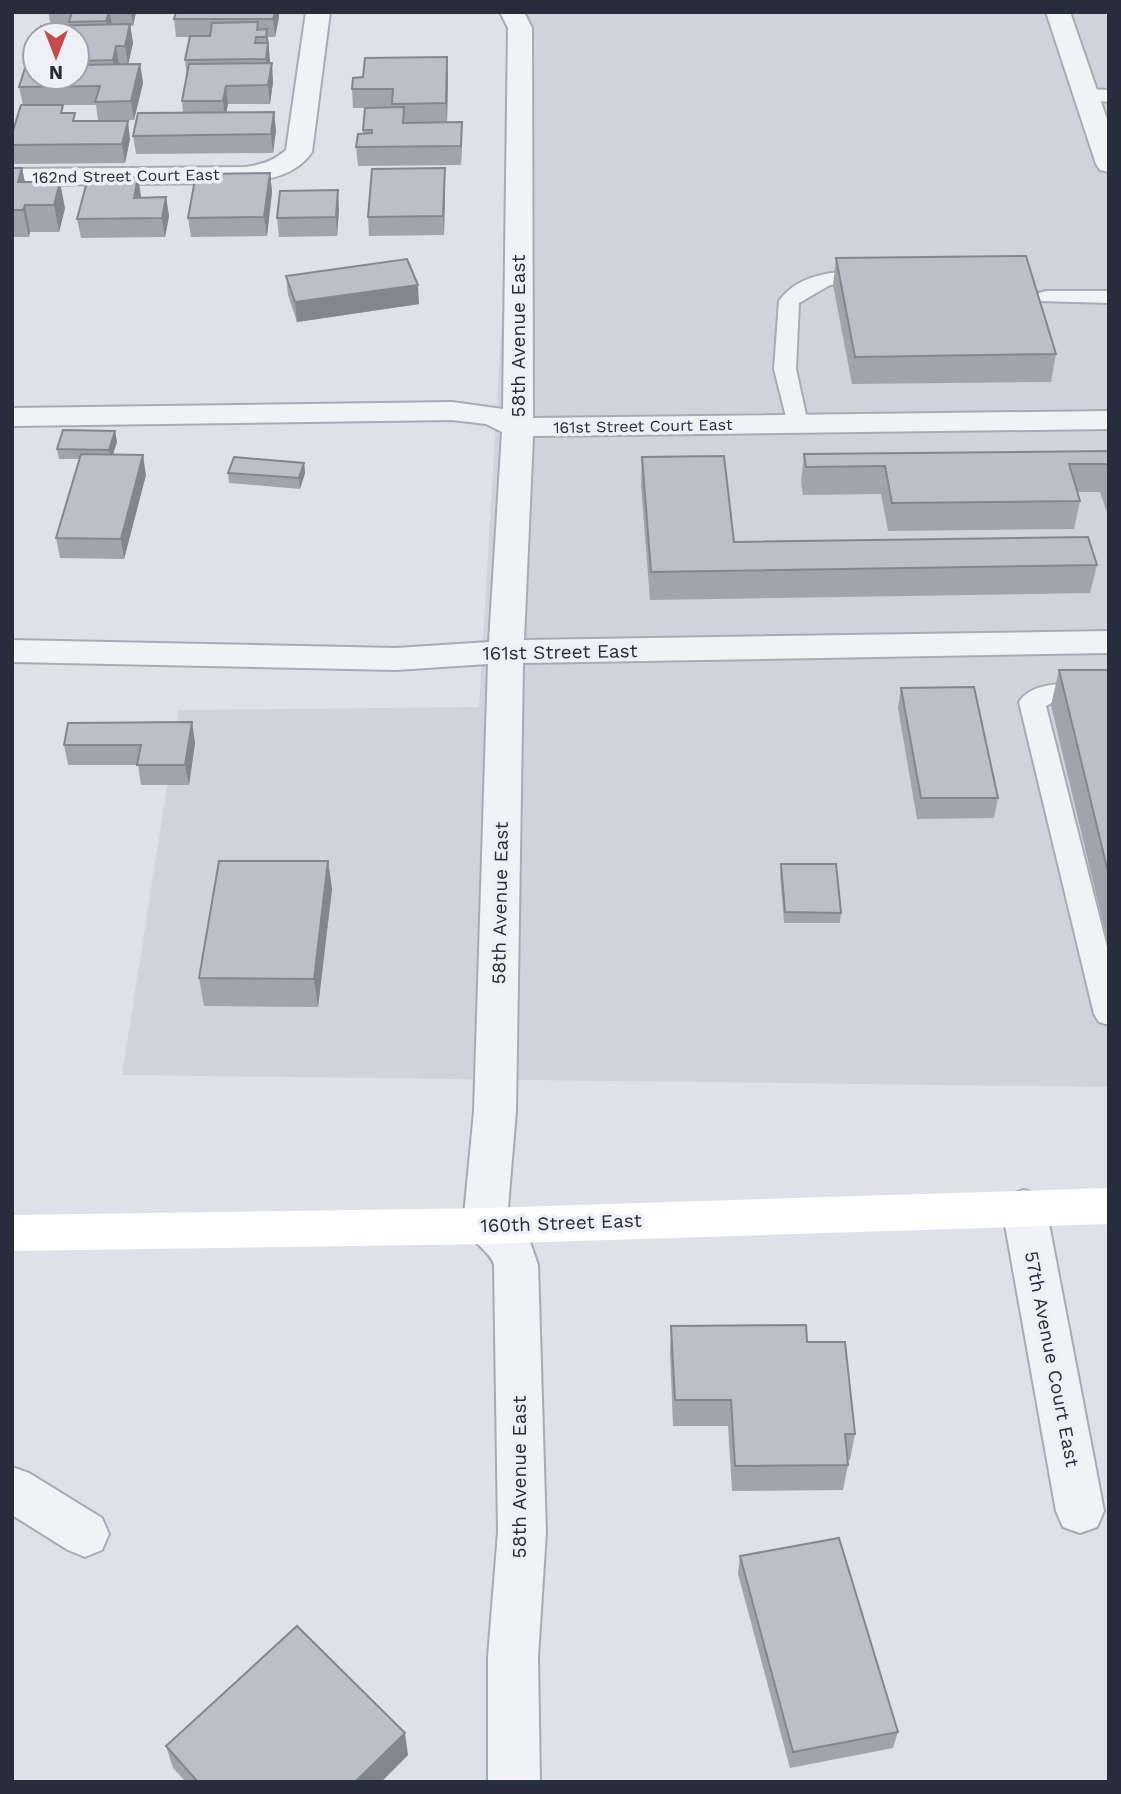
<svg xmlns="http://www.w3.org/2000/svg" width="1121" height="1794" viewBox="0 0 1121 1794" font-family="'Work Sans',sans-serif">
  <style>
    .built { fill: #d0d3dc }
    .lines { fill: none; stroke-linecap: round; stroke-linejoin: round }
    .service-casing { stroke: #a7abb4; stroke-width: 4 }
    .minor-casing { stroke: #a7abb4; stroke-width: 4 }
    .service { fill: #f0f2f5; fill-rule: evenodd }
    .minor { fill: #f0f2f5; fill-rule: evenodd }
    .secondary { fill: #fff; fill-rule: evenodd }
    .wall { fill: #a2a4ad }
    .shaded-wall { fill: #84868d }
    .building { fill: #bcbfc9; stroke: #84868d; stroke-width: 2 }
    .labels { text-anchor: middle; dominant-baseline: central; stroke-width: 7; stroke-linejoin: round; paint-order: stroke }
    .far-street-label { font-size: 16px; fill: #282d3d; stroke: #edf0f5 }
    .street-label { font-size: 19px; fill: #282d3d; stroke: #edf0f5 }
  </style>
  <rect width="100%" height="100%" fill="#dee1e7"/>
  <path class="built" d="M512,12H1109V1087L122,1075L179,710L479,707L505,266Z"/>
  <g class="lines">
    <defs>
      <path id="service" d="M1086,89L1109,90V102L1079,99L1077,95Z
        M871,271L878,273L881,277L878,281L830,285L799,303L796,369L808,424L805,429H789L774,369L779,301C799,272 839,271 871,271Z
        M1046,291H1109V303L1039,301L1036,297L1039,293Z
        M1109,684V702H1053L1046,706L1109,955V1025L1099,1022L1094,1014L1019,702C1035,677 1083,685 1109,684Z"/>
      <path id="minor" d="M306,12H330L312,152C296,175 271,179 245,183L12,185V169L245,167C261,165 274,161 286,150Z
        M500,12H524L532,28L533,418L1109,411V429L533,436L524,640L1109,631V653L523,663L516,1111L507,1219L528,1236L538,1265L546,1532L538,1657L540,1782H488V1657L498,1532L494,1265C491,1252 470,1241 463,1226L474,1111L488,664L396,670L12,662V640L396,648L489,642L502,432L486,424L452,420L12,426V408L452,402L503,409L508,28Z
        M1046,12H1070L1109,125V172L1100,170L1096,164Z
        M1024,1190L1039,1195L1046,1208L1104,1511L1097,1527L1080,1533L1063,1527L1056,1511L1002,1208L1009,1195Z
        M12,1467L29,1473L102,1518L109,1534L102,1550L85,1557L68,1550L12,1515Z"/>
    </defs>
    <use href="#service" class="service-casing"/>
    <use href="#minor" class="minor-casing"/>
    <use href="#service" class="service"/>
    <use href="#minor" class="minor"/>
    <path class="secondary" d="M1109,1188V1224L485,1244L12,1251V1215L485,1208Z"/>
  </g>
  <path class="wall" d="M48,12H136L133,26H130L133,43L128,64H140L143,83L134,120H98L96,105H23L19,87L77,77V35L51,25Z
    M176,12H279V17L275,37H268L270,63L273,82L270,104H228L226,112L276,130L273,153L136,154L133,136L183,113L182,101L187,76L185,60L189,37H176L174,19Z
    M448,75L447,122L405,123L462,122L461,165L358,166L356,147L363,134V130L392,108H353L352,89Z
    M76,121L130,139L125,163L13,164L12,134Z
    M12,168H22L25,182L65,208L59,232H30L29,237H12Z
    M445,168V187L444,235L369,236L368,217Z
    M270,173L272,192L267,236L191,237L188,218Z
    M141,196V198L166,197L169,216L165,237L81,238L77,219Z
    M339,209L337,236L279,237L277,218Z
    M836,258L1056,354L1051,382L852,384L833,285Z
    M286,276L419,304L297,322L288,295Z
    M115,431L117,442L113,454L146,475L124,559L60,558L56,538L80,459H59L57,449Z
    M1109,451V519L1100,492H1077L1080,501L1074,529L888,531L881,494L803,495L801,482L804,454Z
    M642,457L734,542L1097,565L1090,593L650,600L641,485Z
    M304,463L305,473L300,489L229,483L228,473Z
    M1059,670H1109V949L1051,705Z
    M901,688L998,798L994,818L917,819L898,708Z
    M192,722L195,743L189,785H141L138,765H68L64,745Z
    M328,861L332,889L318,1007L204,1006L199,978Z
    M781,864L841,913L840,923H784L780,874Z
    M671,1326L807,1342L855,1434L850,1460H848V1465L843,1490L732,1491L728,1426H673L670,1352Z
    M740,1556L898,1732L893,1748L790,1768L738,1574Z
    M166,1746L408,1755L381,1782H186L173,1768Z"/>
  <path class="shaded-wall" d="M109,12H110L112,26L109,40L106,21Z
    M131,12H136L133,26Z
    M275,12H279V17L275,37L273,19Z
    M130,24L133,43L128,65L125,46Z
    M267,29L270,61L268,77L266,59L267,50L266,37Z
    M116,46L119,65L116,79L113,60Z
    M447,57L448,75L447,122L446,103Z
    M272,63L273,82L270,104L268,85Z
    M140,64L143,83L134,120L131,101Z
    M226,86L228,104L225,119L223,101Z
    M274,112L276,130L273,153L271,134Z
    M128,121L130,139L125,163L122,144Z
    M462,122V141L461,165V146Z
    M22,168L27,194L18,182Z
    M445,168V187L444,235L443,216Z
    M270,173L272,192L267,236L264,217Z
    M138,177L141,196L137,217L134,198Z
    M60,182L65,208L59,232L54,205Z
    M338,190L339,209L337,236L336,217Z
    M166,197L169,216L165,237L162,218Z
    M25,205L30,232L29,237L23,210Z
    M418,285L419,304L297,322L295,302Z
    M115,431L117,442L111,460L109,450Z
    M143,455L146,475L124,559L121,539Z
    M304,463L305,473L300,489L299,478Z
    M192,722L195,743L189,785L185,765Z
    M328,861L332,889L318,1007L314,979Z
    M405,1733L408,1755L381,1782H355Z"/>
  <path class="building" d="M72,12H109L106,21L69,22Z
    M176,12H275L273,19H174Z
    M258,22L257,30L267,29L266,37H256L255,43H268L266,59L185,60L190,36H210L212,23Z
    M130,24L125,46H116L113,60L77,61L80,46H77V35H38L41,26Z
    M447,57L446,103L392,104L393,89H352L353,78L363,77L365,58Z
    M272,63L268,85L226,86L223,101H182L189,64Z
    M140,64L131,101L95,102L100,86L19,87L26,65H35V77H77V65Z
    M21,105H63L61,113H75L73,121H128L122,144L12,145V134Z
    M404,107L403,123L462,122L461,146L356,147L358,134L372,133V130H363L365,108Z
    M274,112L271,134L133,136L138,113Z
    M12,168H22L18,182H60L54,205H25L23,210H12Z
    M445,168L443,216L368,217L372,169Z
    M270,173L264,217L188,218L196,174Z
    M138,177L134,198L166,197L162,218L77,219L88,178Z
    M338,190L336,217L277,218L280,191Z
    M1026,256L1056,354L855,357L836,258Z
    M407,259L418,285L295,302L286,276Z
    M63,430L115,431L109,450L57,449Z
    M1109,451V471L1107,464H1069L1080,501L892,503L885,466L806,467L804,454Z
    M81,454L143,455L121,539L56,538Z
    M724,456L734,542L1088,537L1097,565L651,572L642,457Z
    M234,457L304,463L299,478L228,473Z
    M1059,670H1109V876Z
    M974,687L998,798H921L901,688Z
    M192,722L185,765H137L141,745H64L68,723Z
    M219,861H328L314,979L199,978Z
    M781,864H836L841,913L785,912Z
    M806,1325L807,1342H845L855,1434H845L848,1465L735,1466L731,1400H675L671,1326Z
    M839,1538L898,1732L793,1752L740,1556Z
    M297,1626L405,1733L355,1782H198L166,1746Z"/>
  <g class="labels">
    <g class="far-street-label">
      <text transform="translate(126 176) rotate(-1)">162nd Street Court East</text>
      <text transform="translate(643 426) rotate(-1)">161st Street Court East</text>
    </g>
    <g class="street-label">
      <text transform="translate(518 336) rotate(-90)">58th Avenue East</text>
      <text transform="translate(560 652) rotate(-1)">161st Street East</text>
      <text transform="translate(500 903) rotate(-89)">58th Avenue East</text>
      <text transform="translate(561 1223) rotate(-2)">160th Street East</text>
      <text transform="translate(1052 1359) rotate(79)">57th Avenue Court East</text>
      <text transform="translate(519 1477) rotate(-90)">58th Avenue East</text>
    </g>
  </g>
  <rect width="1121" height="1794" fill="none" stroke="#282d3d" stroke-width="28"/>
  <g transform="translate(56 56) rotate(180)"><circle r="33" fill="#edf0f5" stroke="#9ea2ab" stroke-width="2"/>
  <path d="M0-5L12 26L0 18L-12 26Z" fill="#c6494e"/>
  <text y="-10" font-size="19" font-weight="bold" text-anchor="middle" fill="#282d3d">N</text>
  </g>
</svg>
